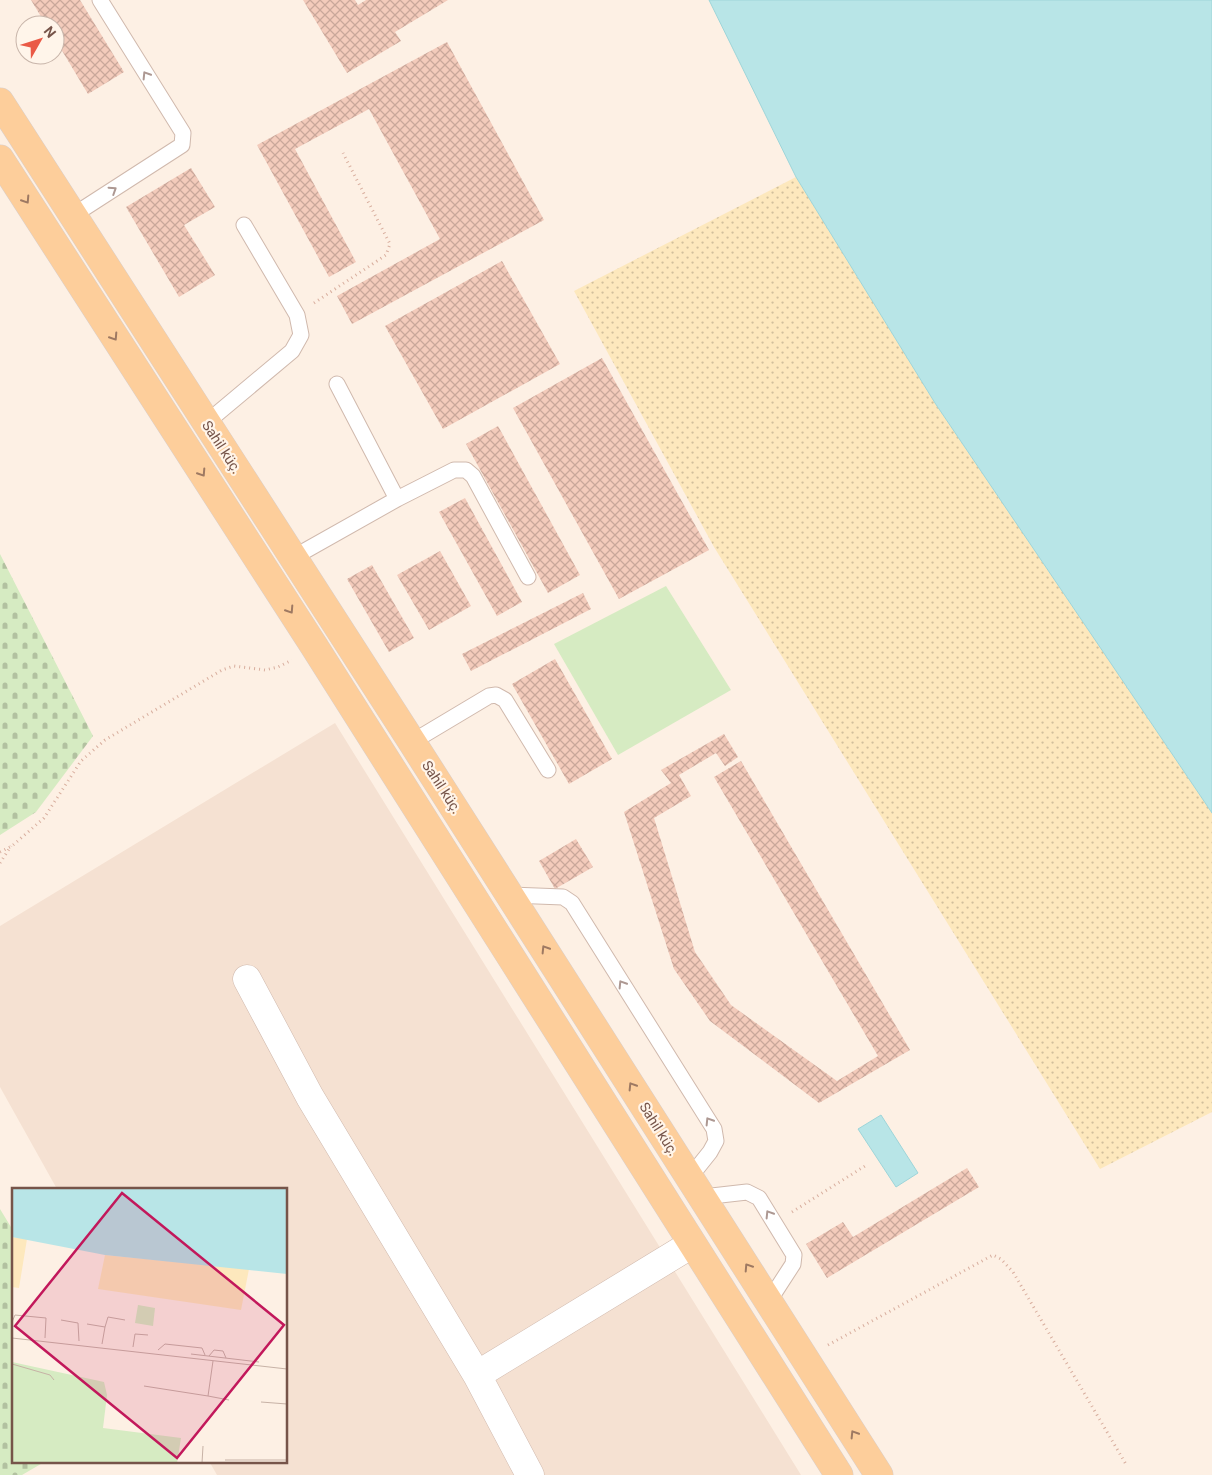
<svg xmlns="http://www.w3.org/2000/svg" width="1212" height="1475" viewBox="0 0 1212 1475" font-family="Roboto,sans-serif">
  <style>
    .residential { fill: #f5e1d2 }
    .sand { fill: url(#sand-dots) }
    .cemetery { fill: url(#cemetery-stones) }
    .park { fill: #d6ebc2 }
    .water { fill: #b8e5e7; stroke: #9ed5d9 }
    .building { fill: url(#building-cross-hatch) }
    .lines { fill: none; stroke-linecap: round; stroke-linejoin: round }
    .service-casing { stroke: #d0b9ad; stroke-width: 17 }
    .minor-casing { stroke: #d0b9ad; stroke-width: 29 }
    .primary-casing { stroke: #d9cfcc; stroke-width: 29 }
    .path { stroke: #d8ae9e; stroke-width: 3; stroke-dasharray: 1 4; stroke-linecap: butt }
    .service { stroke: #fff; stroke-width: 15 }
    .minor { stroke: #fff; stroke-width: 28 }
    .primary { stroke: #fdce9b; stroke-width: 28 }
    .oneway { stroke: #ad9892 }
    .oneway2 { stroke: #9e7962 }
    .labels { text-anchor: middle; dominant-baseline: central; stroke-width: 4.5; stroke-linejoin: round; paint-order: stroke }
    .street-label { font-size: 14px; fill: #765449; stroke: #fff5ea }
    .inset-road { fill: none; stroke: #c7b2a6; stroke-width: 1 }
    .view { fill: #c2185b; fill-opacity: 0.15; stroke: #c2185b; stroke-width: 2.5 }
    .inset-edge { fill: none; stroke: #765449; stroke-width: 2.5 }
  </style>
  <defs>
    <pattern id="sand-dots" width="8" height="8" patternUnits="userSpaceOnUse" patternTransform="scale(1.25)"><rect width="8" height="8" fill="#fde8bd"/><path d="M2 2h.1M6 6h.1" fill="none" stroke="#d1bf9c" stroke-width="1.8" stroke-linecap="round"/></pattern>
    <pattern id="cemetery-stones" width="16" height="16" patternUnits="userSpaceOnUse" patternTransform="scale(1.25)"><rect width="16" height="16" fill="#d6ebc2"/><path d="M2 7V4a2 2 0 0 1 4 0v3zM10 15v-3a2 2 0 0 1 4 0v3z" fill="#b2c1a0"/></pattern>
    <pattern id="building-cross-hatch" width="8" height="8" patternUnits="userSpaceOnUse" patternTransform="scale(1.25)"><rect width="8" height="8" fill="#f3cbbb"/><path d="M0 0l8 8M0 8l8-8" fill="none" stroke="#c9a79a"/></pattern>
  </defs>
  <rect width="100%" height="100%" fill="#fdf0e4"/>
  <path class="residential" d="M335,723L801,1475H217L209,1461H286V1189H57L0,1087V926Z"/>
  <path class="sand" d="M796,177L935,403L1212,813V1112L1100,1169L714,547L574,291Z"/>
  <path class="cemetery" d="M0,554L93,736L36,812L0,835Z
    M0,1209L14,1232V1461H46L22,1475H0Z"/>
  <path class="park" d="M666,586L731,690L618,755L554,644Z"/>
  <path class="water" d="M709,0H1212V813L935,403L796,177Z
    M881,1115L918,1173L896,1187L858,1129Z"/>
  <path class="building" d="M31,0H80L124,72L88,94L55,39V25H46Z
    M303,0H355L358,5L366,0H448L395,32L401,41L347,73Z
    M447,42L544,220L352,324L337,296L440,239L369,109L295,149L356,262L329,277L257,145Z
    M191,168L215,207L184,225L215,275L179,297L126,207Z
    M502,261L560,364L443,429L385,326Z
    M602,358L709,550L619,599L513,408Z
    M498,426L580,575L548,593L466,444Z
    M465,498L522,602L497,616L439,512Z
    M440,551L471,606L429,630L397,575Z
    M372,565L414,638L389,652L347,579Z
    M583,593L591,609L471,671L462,654Z
    M555,659L612,759L569,784L512,684Z
    M724,734L738,757L725,766L716,753L679,775L691,796L654,818L695,952L731,1005L837,1081L878,1056L714,777L741,761L910,1050L819,1103L710,1021L674,969L624,812L671,783L661,770Z
    M576,839L593,867L555,889L539,861Z
    M967,1168L979,1187L827,1278L806,1244L843,1222L853,1237Z"/>
  <g class="lines">
    <defs>
      <path id="service" d="M72,216L182,145L183,133L100,0
        M206,423L292,351L301,335L297,315L244,225
        M397,499L454,470H466L473,476L528,577
        M294,557L397,499L337,384
        M412,742L489,696L496,695L505,700L548,770
        M511,895L563,897L572,903L714,1129L716,1141L710,1152L690,1177
        M703,1197L747,1192L759,1198L794,1255L793,1264L769,1301"/>
      <path id="minor" d="M247,979L310,1097L477,1375
        M530,1475L477,1375L692,1244"/>
      <path id="primary" d="M0,102L412,742L879,1475
        M0,159L314,646L839,1475"/>
    </defs>
    <use href="#service" class="service-casing"/>
    <use href="#minor" class="minor-casing"/>
    <use href="#primary" class="primary-casing"/>
    <path class="path" d="M314,303L386,255L390,244L343,153
      M0,852L12,846L44,818L81,761L105,740L222,670L234,666L265,670L278,667L292,660
      M0,863L11,846
      M792,1212L865,1166
      M828,1345L993,1255L1001,1259L1013,1272L1127,1466"/>
    <use href="#service" class="service"/>
    <use href="#minor" class="minor"/>
    <use href="#primary" class="primary"/>
  </g>
  <defs><path id="oneway-chevron" d="M-2-3.5L2.5 0L-2 3.5" fill="none" stroke-width="1.6" stroke-linecap="round" stroke-linejoin="round" transform="scale(1.25)"/></defs>
  <g class="oneway">
    <use href="#oneway-chevron" transform="translate(146 75) rotate(-122)"/>
    <use href="#oneway-chevron" transform="translate(113 190) rotate(-33)"/>
    <use href="#oneway-chevron" transform="translate(622 984) rotate(-122)"/>
    <use href="#oneway-chevron" transform="translate(709 1121) rotate(-122)"/>
    <use href="#oneway-chevron" transform="translate(769 1214) rotate(-122)"/>
  </g>
  <g class="oneway2">
    <use href="#oneway-chevron" transform="translate(26 200) rotate(57)"/>
    <use href="#oneway-chevron" transform="translate(114 337) rotate(57)"/>
    <use href="#oneway-chevron" transform="translate(202 473) rotate(57)"/>
    <use href="#oneway-chevron" transform="translate(290 610) rotate(57)"/>
    <use href="#oneway-chevron" transform="translate(545 949) rotate(-122)"/>
    <use href="#oneway-chevron" transform="translate(632 1086) rotate(-122)"/>
    <use href="#oneway-chevron" transform="translate(748 1267) rotate(-123)"/>
    <use href="#oneway-chevron" transform="translate(854 1434) rotate(-122)"/>
  </g>
  <g class="labels">
    <g class="street-label">
      <text transform="translate(222 447) rotate(57)">Sahil küç.</text>
      <text transform="translate(442 787) rotate(57)">Sahil küç.</text>
      <text transform="translate(659 1129) rotate(58)">Sahil küç.</text>
    </g>
  </g>
  <g transform="translate(12 1188)">
    <rect width="275" height="275" fill="#fdf0e4"/>
    <path d="M0,49L15,51L7,100L0,99ZM93,67L237,81L229,122L86,101Z" fill="#fde8bd"/>
    <path d="M0,174L92,194L95,207L91,240L169,250L165,275H0Z" fill="#d6ebc2"/>
    <path d="M126,117L143,120L141,138L123,135Z" fill="#d6ebc2"/>
    <path d="M0,0H275V86L93,67L0,49Z" fill="#b8e5e7"/>
    <path class="inset-road" d="M49,132L66,135L67,153M0,134L3,127L34,130L33,150M75,136L93,139L90,156M93,139L96,129L113,132M0,150L275,181M121,159L123,146L136,147M146,162L153,156L190,160L193,167M179,166L247,174M197,168L202,162L211,163L214,170M201,173L196,208L217,212M0,176L38,187L42,192M132,198L196,208M249,214L275,216M213,272H275M190,275L191,258"/>
    <path class="view" d="M110,5L272,137L165,270L3,138Z"/>
    <rect width="275" height="275" class="inset-edge"/>
  </g>
  <g transform="translate(40 40) rotate(51)"><circle r="24" fill="#fff5ea" stroke="#c8b5aa"/>
  <path d="M0-4L9 19L0 12L-9 19Z" fill="#ea5a46"/>
  <text y="-8" font-size="14" font-weight="bold" text-anchor="middle" fill="#765449">N</text>
  </g>
</svg>
